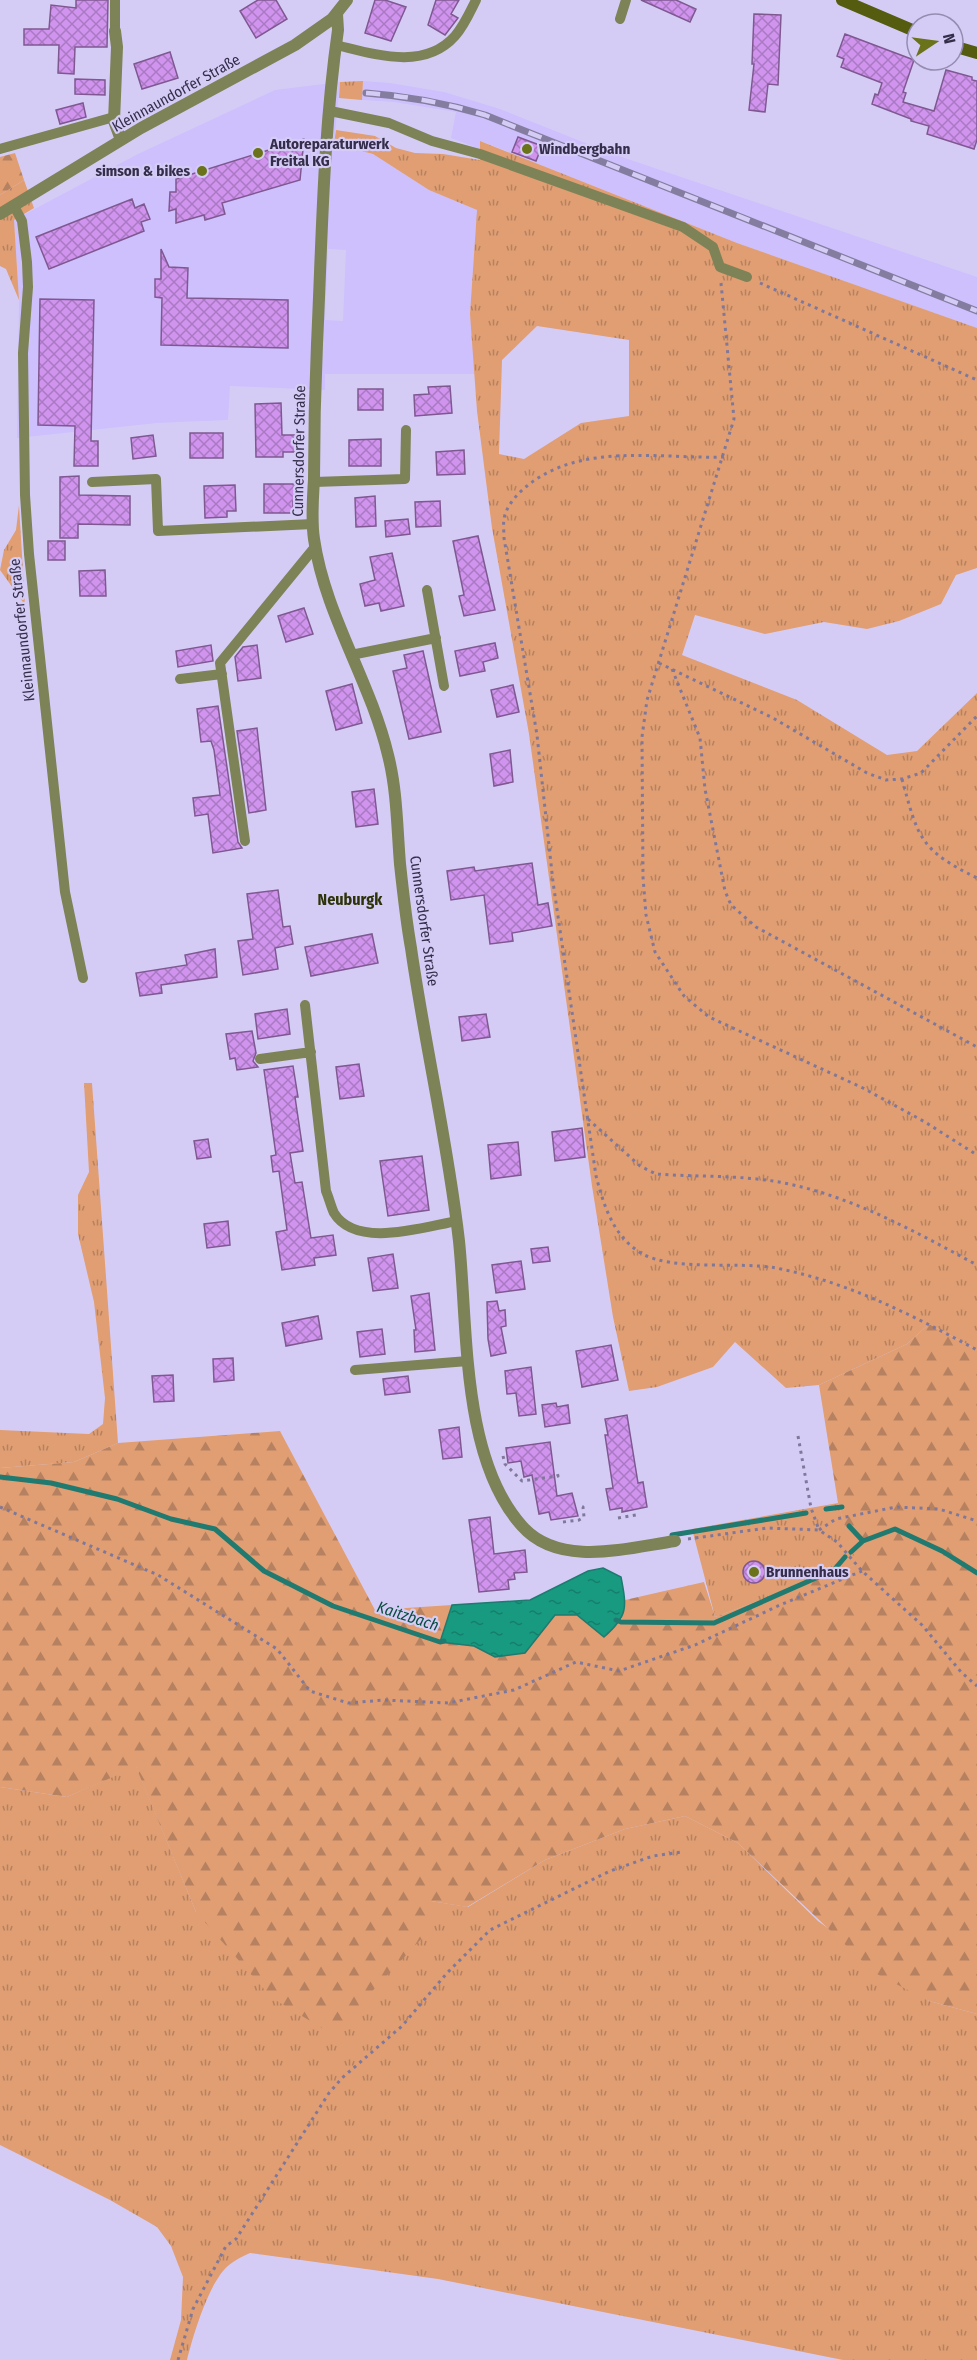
<svg xmlns="http://www.w3.org/2000/svg" width="977" height="2360" viewBox="0 0 977 2360" font-family="'Fira Sans Condensed',sans-serif">
  <style>
    .built { fill: #cdc0fd; fill-rule: evenodd }
    .grass { fill: url(#grass-tufts); fill-rule: evenodd }
    .forest { fill: url(#forest-firs) }
    .water { fill: url(#water-ripples); stroke: #207a70; stroke-width: 1.5 }
    .lines { fill: none; stroke-linecap: round; stroke-linejoin: round }
    .stream { stroke: #207a70; stroke-width: 5 }
    .building { fill: url(#building-cross-hatch); stroke: #7f5891; stroke-width: 1.5 }
    .path { stroke: #80789a; stroke-width: 3; stroke-dasharray: 3 4.5; stroke-linecap: butt }
    .lane { stroke: #7d8357; stroke-width: 10 }
    .street { stroke: #7d8357; stroke-width: 12 }
    .secondary { stroke: #555c10; stroke-width: 12 }
    .rail-casing { stroke: #857da0; stroke-width: 7 }
    .rail { stroke: #d5ccf6; stroke-width: 4.5; stroke-dasharray: 14; stroke-linecap: butt }
    .poi-dot { fill: #6a721a; stroke: #d5ccf6; stroke-width: 2 }
    .labels { text-anchor: middle; dominant-baseline: central; stroke-width: 4.5; stroke-linejoin: round; paint-order: stroke }
    .street-label { font-size: 15px; fill: #352e4a; stroke: #d5ccf6 }
    .poi-label { font-size: 15px; font-weight: bold; fill: #352e4a; stroke: #d5ccf6; text-anchor: start }
    .neighbourhood-label { font-size: 16px; font-weight: bold; fill: #2e3208; stroke: #d5ccf6 }
    .water-label { font-size: 16px; font-style: italic; fill: #094e40; stroke: #d5ccf6 }
  </style>
  <defs>
    <pattern id="grass-tufts" width="24" height="20" patternUnits="userSpaceOnUse" patternTransform="scale(1.5)"><rect width="24" height="20" fill="#e09e72"/><path d="M3 7l-1-3M5 7V3M7 7l1-3M15 17l-1-3M17 17v-4M19 17l1-3" fill="none" stroke="#b68160"/></pattern>
    <pattern id="forest-firs" width="22" height="20" patternUnits="userSpaceOnUse" patternTransform="scale(1.5)"><rect width="22" height="20" fill="#e09e72"/><path d="M5 1l3.5 6h-7zM16 11l3.5 6h-7z" fill="#b68160"/></pattern>
    <pattern id="water-ripples" width="26" height="14" patternUnits="userSpaceOnUse" patternTransform="scale(1.5)"><rect width="26" height="14" fill="#179a80"/><path d="M2 4q2-2 4 0t4 0M15 11q2-2 4 0t4 0" fill="none" stroke="#167e6b"/></pattern>
    <pattern id="building-cross-hatch" width="8" height="8" patternUnits="userSpaceOnUse" patternTransform="scale(1.5)"><rect width="8" height="8" fill="#d194ee"/><path d="M0 0l8 8M0 8l8-8" fill="none" stroke="#aa79c3"/></pattern>
  </defs>
  <rect width="100%" height="100%" fill="#d5ccf6"/>
  <path class="built" d="M363,81L390,83L444,92L500,109L613,154L977,277V328L737,243L481,141L480,149L451,138L456,112L394,102L362,100Z
    M340,82L334,144L373,154L429,190L477,210L470,314L476,374H325V390L230,386L228,420L157,423L17,438L19,300L14,220L138,154L275,90ZM328,249L346,250L343,321L325,320Z"/>
  <path class="grass" d="M363,81L362,100L339,98L340,82Z
    M336,130L375,136L396,148L415,153L443,154L480,160V141L737,243L977,328V568L956,575L941,604L899,621L867,629L824,622L765,634L695,615L682,655L797,700L887,755L917,751L977,693V1350L929,1324L907,1344L819,1385L786,1388L735,1342L713,1367L657,1387L629,1391L613,1317L592,1186L529,734L492,528L477,411L470,314L477,210L429,190L373,154L334,144ZM537,326L629,340V416L581,423L524,459L499,454L502,360Z
    M24,180L34,208L14,220L19,300L6,269L0,266V195Z
    M19,505L25,605L0,570L4,550L16,530Z
    M84,1083H92L118,1443L74,1462L0,1468V1430L89,1434L103,1424L105,1398L94,1302L78,1234V1195L89,1172Z
    M838,1503L857,1564L715,1617L692,1529Z
    M136,1766L196,1912L431,1901L468,1907L545,1860L625,1829L685,1816L738,1843L818,1921L929,2001L977,2014V2360H843L438,2279L250,2253C243,2256 235,2260 229,2265C209,2281 193,2336 187,2360H170L181,2320L183,2277L171,2246L157,2227L110,2200L0,2145V1787L67,1797Z"/>
  <path class="forest" d="M15,153L24,180L0,195V157Z
    M929,1324L977,1350V2014L929,2001L875,1973L738,1843L685,1816L625,1829L545,1860L467,1907L431,1901L424,1936L332,2034L272,1998L196,1912L136,1767L67,1797L0,1787V1468L74,1462L118,1443L280,1431L375,1610L452,1605L440,1642L474,1646L495,1656L525,1653L554,1615H577L621,1622L625,1600L704,1582L715,1617L856,1564L838,1503L819,1385L907,1344Z"/>
  <path class="water" d="M603,1568L621,1577C627,1608 628,1616 604,1637L577,1615H555L525,1653L495,1657L474,1646L440,1642L452,1605L530,1600L588,1571Z"/>
  <g class="lines">
    <path class="stream" d="M0,1477L51,1483L117,1499L171,1519L215,1529L264,1571L333,1606L440,1642L444,1641
      M826,1509L842,1507
      M849,1526L863,1541
      M672,1535L806,1513
      M851,1552L863,1541L895,1529L942,1551L977,1573
      M616,1620L621,1622L714,1623L834,1570L845,1557"/>
  </g>
  <path class="building" d="M76,0H108L107,47H75L74,74L58,73L59,45H24V29H49L51,5L76,8Z
    M258,0H276L287,19L256,38L240,11Z
    M375,0H385L406,7L391,41L365,33Z
    M436,0H459L451,14L458,18L445,35L428,25Z
    M641,0H676L696,9L690,22Z
    M754,14L781,15L778,85L768,84L765,112L749,110L754,64H752Z
    M845,34L914,60L903,92L906,93L903,102L934,111L946,70L972,77V80L977,81V140L974,149L927,134L929,126L911,121V119L872,104L875,94L878,95L882,83L841,67L844,59L837,56Z
    M170,52L178,78L142,89L134,64Z
    M75,79L105,80V95L75,94Z
    M83,103L86,117L60,124L56,110Z
    M518,137L542,146L536,161L512,152Z
    M304,139L300,180L222,203L225,214L205,220L204,215L176,223V209L169,211L170,192H176V179Z
    M132,199L135,208L144,204L150,219L141,222L144,231L49,269L36,237Z
    M161,249L169,267L188,268L187,298L288,300V348L161,345L162,298L155,297V279H161Z
    M40,299L94,300L91,441H98V466H74L75,426L38,425Z
    M450,386L452,413L415,416L414,395L429,394L428,387Z
    M358,389H383V410H358Z
    M281,403L282,435H301V452H283V457H256L255,404Z
    M190,433H223V458H190Z
    M153,435L156,456L133,459L131,438Z
    M381,439V466H349V440Z
    M464,450L465,474L437,475L436,452Z
    M79,476V495L130,496V525L78,524V538H60V477Z
    M264,484H302V501H293V513H264Z
    M235,485L236,511H227V517L205,518L204,486Z
    M375,496L376,526L356,527L355,498Z
    M440,501L441,526L416,527L415,502Z
    M408,519L410,534L386,537L385,521Z
    M478,536L495,610L464,616L459,596L464,595L453,541Z
    M48,541H65V560H48Z
    M392,553L404,606L381,611L379,603L365,606L360,584L375,580L370,557Z
    M105,570L106,596H80L79,571Z
    M304,608L313,634L286,642L278,616Z
    M495,643L498,658L483,662L485,671L460,676L455,651Z
    M211,645L213,661L178,667L176,651Z
    M257,645L261,678L238,681L235,657L243,647Z
    M423,651L441,732L409,739L393,671L407,668L404,655Z
    M352,684L362,723L336,730L326,691Z
    M513,685L519,712L497,717L491,690Z
    M218,706L238,842L242,848L213,853L208,814L195,816L193,798L220,795L214,750L211,741L201,742L197,709Z
    M257,728L266,810L249,813L237,731Z
    M510,750L513,782L494,786L490,754Z
    M374,789L378,824L356,827L352,792Z
    M532,863L538,905L548,903L552,926L512,933L513,941L490,944L484,895L451,900L447,871L474,867L475,871Z
    M278,890L283,927L290,926L293,944L275,948L278,969L243,975L238,941L253,939L247,894Z
    M372,934L378,963L311,976L305,947Z
    M215,949L217,977L161,985L162,993L140,996L136,973L187,965L185,955Z
    M287,1009L290,1034L258,1039L255,1014Z
    M486,1014L490,1037L462,1041L459,1017Z
    M252,1031L256,1053L253,1061L258,1067L237,1070L235,1058L230,1059L226,1034Z
    M359,1064L364,1096L340,1099L336,1067Z
    M293,1066L298,1097H295L303,1151L290,1153L295,1183L302,1182L311,1238L333,1235L336,1255L314,1258L315,1265L282,1270L276,1232L287,1230L279,1171L273,1172L271,1156L276,1155L264,1070Z
    M582,1128L585,1157L555,1161L552,1132Z
    M208,1139L211,1157L197,1159L194,1141Z
    M518,1142L521,1175L491,1179L488,1145Z
    M422,1156L429,1210L388,1216L380,1161Z
    M228,1221L230,1245L207,1248L204,1224Z
    M548,1247L550,1261L533,1263L531,1249Z
    M393,1254L398,1288L373,1291L368,1258Z
    M521,1261L525,1289L496,1293L492,1265Z
    M429,1293L435,1350L415,1352L414,1330H416L411,1296Z
    M497,1301L499,1311L505,1310L506,1326L501,1327L506,1353L491,1356L488,1339L487,1302Z
    M318,1316L322,1339L286,1346L282,1323Z
    M382,1329L385,1354L360,1357L357,1332Z
    M611,1345L618,1380L582,1387L576,1351Z
    M233,1358L234,1380L214,1382L213,1359Z
    M531,1367L536,1414L519,1416L516,1393L507,1394L505,1371Z
    M173,1375L174,1401L154,1402L152,1376Z
    M408,1376L410,1392L385,1395L383,1379Z
    M556,1403L557,1407L568,1405L570,1423L545,1427L542,1405Z
    M627,1415L638,1483L643,1482L647,1507L622,1512V1508L610,1510L606,1489L613,1488L605,1435H608L605,1419Z
    M459,1427L462,1457L443,1459L439,1430Z
    M550,1442L557,1496L572,1493L578,1516L551,1520L549,1512L539,1514L532,1475L524,1477L521,1461L508,1463L506,1448Z
    M490,1517L494,1554L525,1550L527,1572L514,1573L515,1579L508,1580L509,1589L479,1592L469,1520Z
    M743 1572a11 11 0 1 1 22 0a11 11 0 1 1-22 0Z"/>
  <g class="lines">
    <path class="path" d="M721,283L734,419L647,700L642,737L643,877L646,915L655,952L684,996L709,1017L863,1088L925,1122L977,1155
      M760,283L977,380
      M724,457C659,459 581,442 527,486C517,494 506,506 504,519C503,525 504,532 504,538L537,735L553,882L596,1176C604,1206 613,1236 641,1253C673,1272 738,1261 776,1268C848,1282 912,1315 977,1350
      M659,663L773,718L867,773L886,780L902,779L921,773L977,716
      M672,669L700,738L705,789L725,891L731,905L756,927L977,1047
      M902,779C918,838 920,850 977,878
      M588,1119L640,1166L656,1174C696,1177 739,1175 779,1182C850,1195 914,1231 977,1265
      M798,1436L811,1508L819,1530
      M503,1456L505,1464L522,1481L558,1476L557,1472
      M0,1507L158,1575L277,1649L310,1691L348,1703L384,1700L448,1703L514,1690L576,1662L619,1671L695,1645L780,1605L862,1571
      M618,1518L636,1515
      M563,1522L579,1520L584,1517L583,1507L580,1506
      M819,1530L836,1519L896,1507L939,1509L977,1521
      M688,1539L767,1528L819,1530L837,1542L862,1571L922,1625L961,1672L977,1686
      M178,2360L193,2309L226,2246L236,2239L329,2093L342,2078L402,2026L447,1973L490,1930L610,1871L653,1856L682,1852"/>
    <path class="lane" d="M620,19L626,0
      M115,31V0
      M336,45C374,54 424,71 455,36C464,26 470,12 476,0
      M330,111L389,123L432,141L480,154L683,227L713,247L720,267L747,277
      M0,149L114,117
      M14,206L22,221L27,262L28,287L23,353L25,495L29,554L65,892L83,978
      M92,482L156,479L158,531L313,524
      M314,482L405,479L406,430
      M427,590L444,686
      M351,655L436,638
      M180,679L222,674
      M245,841L220,663L315,547
      M305,1005L326,1191C329,1198 331,1207 334,1213C356,1249 423,1227 457,1221
      M260,1059L311,1052
      M355,1370L468,1361"/>
    <path class="street" d="M337,14L338,30C323,134 322,239 317,344C315,389 314,434 314,479C313,498 311,519 314,539C325,615 370,680 388,755C397,790 397,827 400,864C403,892 406,920 411,948C425,1046 448,1143 459,1241C468,1328 461,1458 522,1526C559,1568 627,1548 675,1541
      M115,31L117,47L114,121L121,140
      M0,214L141,128L295,45L332,19L347,0"/>
    <path class="secondary" d="M842,0L917,32
      M953,46L977,53"/>
    <defs>
      <path id="rail" d="M366,93C408,96 445,103 485,115L977,311"/>
    </defs>
    <use href="#rail" class="rail-casing"/>
    <use href="#rail" class="rail"/>
  </g>
  <g class="poi-dot">
    <circle cx="527" cy="149" r="6"/>
    <circle cx="258" cy="153" r="6"/>
    <circle cx="202" cy="171" r="6"/>
    <circle cx="754" cy="1572" r="6"/>
  </g>
  <g class="labels">
    <g class="street-label">
      <text transform="translate(176 93) rotate(-29)">Kleinnaundorfer Straße</text>
      <text transform="translate(299 451) rotate(-89)">Cunnersdorfer Straße</text>
      <text transform="translate(22 630) rotate(-96)">Kleinnaundorfer Straße</text>
      <text transform="translate(424 921) rotate(82)">Cunnersdorfer Straße</text>
    </g>
    <g class="poi-label">
      <text x="270" y="144">Autoreparaturwerk<tspan x="270" dy="17">Freital KG</tspan></text>
      <text x="539" y="149">Windbergbahn</text>
      <text x="190" y="171" text-anchor="end">simson &amp; bikes</text>
      <text x="766" y="1572">Brunnenhaus</text>
    </g>
    <g class="neighbourhood-label">
      <text x="350" y="899">Neuburgk</text>
    </g>
    <g class="water-label">
      <text transform="translate(408 1616) rotate(18)">Kaitzbach</text>
    </g>
  </g>
  <g transform="translate(935 42) rotate(77)"><circle r="28" fill="#d5ccf6" stroke="#958db1" stroke-width="1.5"/>
  <path d="M0-4.5L10 22L0 15L-10 22Z" fill="#6a721a"/>
  <text y="-9" font-size="16" font-weight="bold" text-anchor="middle" fill="#352e4a">N</text>
  </g>
</svg>
